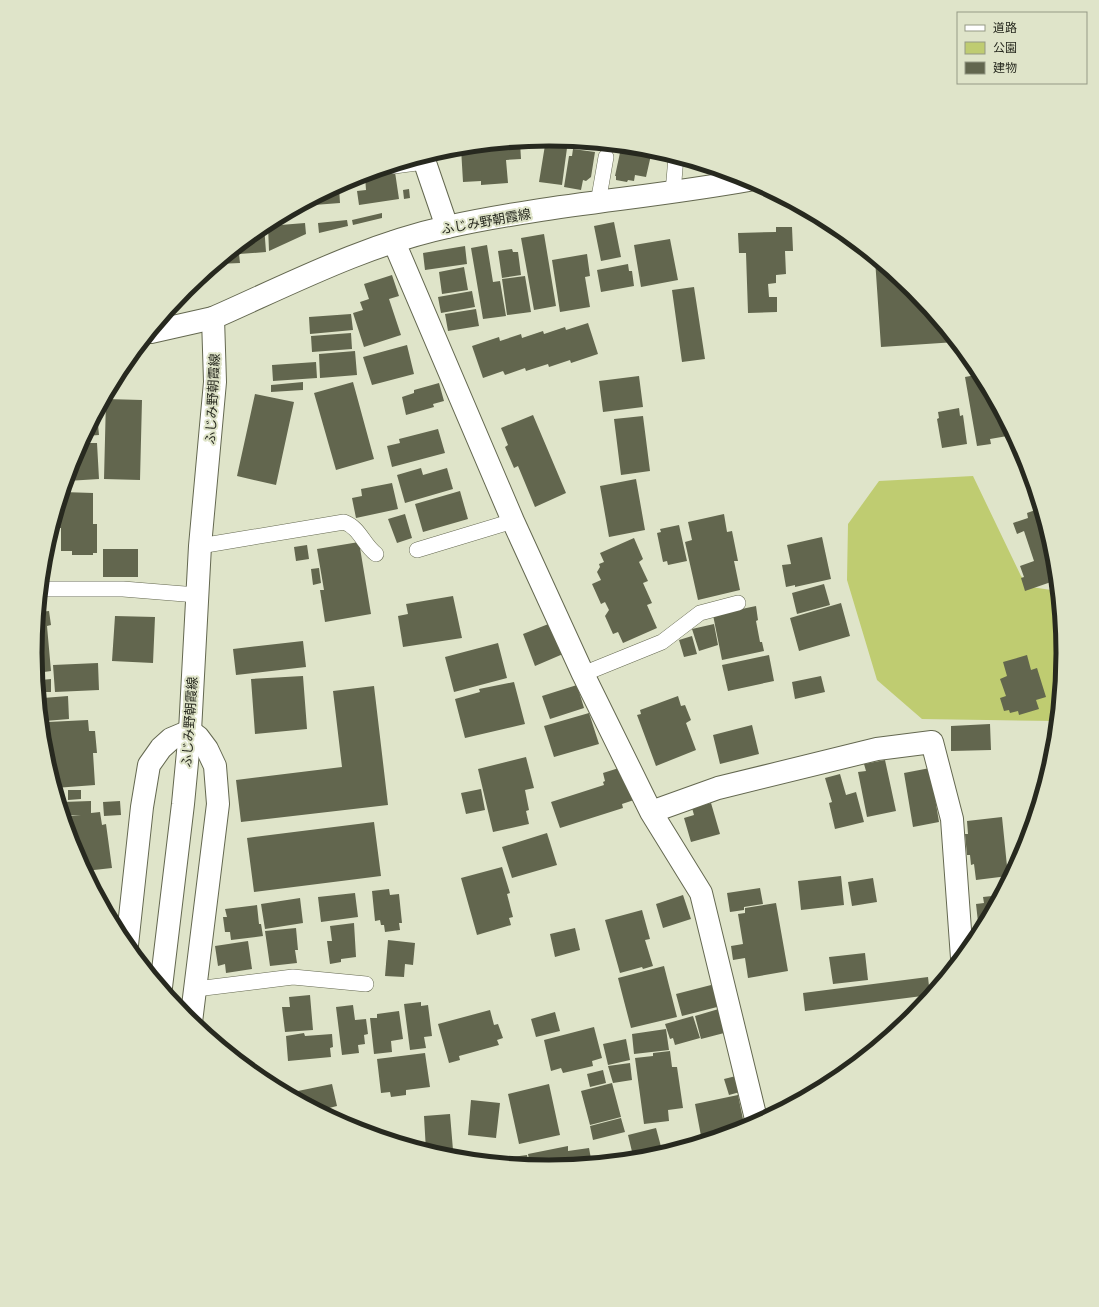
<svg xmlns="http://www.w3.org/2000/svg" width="1099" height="1307" viewBox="0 0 1099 1307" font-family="Lato,'Noto Sans JP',sans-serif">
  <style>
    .green { fill: #bfcc71 }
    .building { fill: #62664e }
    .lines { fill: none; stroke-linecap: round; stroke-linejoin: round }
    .service-casing { stroke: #646850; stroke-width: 16 }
    .minor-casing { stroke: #646850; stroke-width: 24 }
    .tertiary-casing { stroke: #646850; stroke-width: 24 }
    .secondary-casing { stroke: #646850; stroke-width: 24 }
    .service { stroke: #fff; stroke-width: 15 }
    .minor { stroke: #fff; stroke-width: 22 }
    .tertiary { stroke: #fff; stroke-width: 22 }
    .secondary { stroke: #fff; stroke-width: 22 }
    .labels { text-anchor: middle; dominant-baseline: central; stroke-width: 4; stroke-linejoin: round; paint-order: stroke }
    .street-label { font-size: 13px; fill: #27291f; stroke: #dfe4c9 }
    .rim { fill: none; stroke: #27291f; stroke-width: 5 }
  </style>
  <rect width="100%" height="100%" fill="#dfe4c9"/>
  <path class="green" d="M973,476L1021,576L1031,587L1058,591L1064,654L1057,721L922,719L877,680L847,580L848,524L879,481Z"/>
  <path class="building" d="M550,139L588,143L587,149L554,143V141L546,140Z
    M520,142L521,159L506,160L508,183L481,185V181L463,182L461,148Z
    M545,145L567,148L562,185L539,182Z
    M634,147L644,148L647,149V151Z
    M621,148L651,155L646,177L635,175L634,181L628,180L627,182L616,180V176H615Z
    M573,149L595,152L591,177L586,181L583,180L581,190L564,187L569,156H572Z
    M395,172L399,199L359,205L357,191L366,190L365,176Z
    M336,187H339L340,203L301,206Z
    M409,189L410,198L404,199L403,190Z
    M382,213V218L353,225L352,220Z
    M347,220L348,226L319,233L318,223Z
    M614,222L621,257L601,261L594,226Z
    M305,223L306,234L269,251L268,226Z
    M264,225L266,252L239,254L240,263L217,264Z
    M776,227H792L793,251H785L786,274L776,275V283L768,284L769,297H777V312L748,313L746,253H739L738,233L776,232Z
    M544,234L556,306L534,310L521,238Z
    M670,239L678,280L641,287L634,245Z
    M487,245L493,282L500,281L506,316L483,319L471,248Z
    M465,246L467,264L425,270L423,253Z
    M512,249L513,252H518L521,275L502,278L498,251Z
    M587,254L590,276L585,277L590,307L560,312L552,260Z
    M875,259L913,290L956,342L881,347Z
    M628,264L629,271H632L634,286L601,292L597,270Z
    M464,267L468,290L442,294L439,272Z
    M392,275L399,296L389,299L401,335L364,347L353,313L363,310L360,302L369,299L364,284Z
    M525,276L531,312L507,315L502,279Z
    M694,287L705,359L682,362L672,290Z
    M472,291L475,307L441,313L438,297Z
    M476,309L479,326L448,331L445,314Z
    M351,314L353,330L310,334L309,317Z
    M588,323L598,354L571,363L570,360L549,367L548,364L526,371L525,368L505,375L503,371L483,378L472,346L499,337L500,341L521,334L522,338L543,331L544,334L565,327L566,330Z
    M351,333L352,349L312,352L311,336Z
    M407,345L414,374L372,385L363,357Z
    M355,351L357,375L320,378L319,354Z
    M316,362L317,378L273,381L272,365Z
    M981,374L1013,435L990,439L991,444L977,446L965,377Z
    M639,376L643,407L603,412L599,381Z
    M303,382V390L271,392V385Z
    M353,382L374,459L336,470L314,393Z
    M439,383L444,401L433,404L434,407L406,415L402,397L414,393V390Z
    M255,394L294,402L276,485L237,476Z
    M106,399L142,400L140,480L104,479Z
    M959,408L960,416L963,415L967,444L942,448L937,419L939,418L938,412Z
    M97,414L99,435L85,436Z
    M533,415L566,493L535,507L518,466L514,468L505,447L508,445L501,428Z
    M643,416L650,471L621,475L614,419Z
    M438,429L445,453L392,467L387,446L400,443L399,439Z
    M81,443H97L99,479L67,481L74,456Z
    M421,468L423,475L447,468L453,489L405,503L397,475Z
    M636,479L645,530L609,537L600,486Z
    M392,483L398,509L356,518L352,498L362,496L361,489Z
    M460,491L468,519L423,532L415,504Z
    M63,492L93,493V524H97V553H93V555H72V551H61V528H57V514Z
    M1041,508L1054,553L1056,577L1050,579L1051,582L1025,591L1021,578L1024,577L1020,566L1034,561L1024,531L1017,534L1013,523L1028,518L1027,513Z
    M405,514L412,538L397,543L388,519Z
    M724,514L727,532L732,531L738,561H734L740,590L698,600L685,542L692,540L688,522Z
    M679,525L687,561L668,565L667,561L663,562L657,533L661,532L660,529Z
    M822,537L831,579L795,587V585L786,587L782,565L791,564L787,545Z
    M634,538L643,559L639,562L648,581L643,583L652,603L647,605L657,628L623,643L618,632L613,634L605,616L609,610L605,602L601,604L592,584L601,580L597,572L600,567L599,564L604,562L600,553Z
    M359,542L371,614L325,622L320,590H324L317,549Z
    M307,545L309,559L296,561L294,547Z
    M103,549H138V577H103Z
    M319,568L321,583L313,585L311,569Z
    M1057,578L1058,589L1055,590L1051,580Z
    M824,584L830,605L797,614L792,593Z
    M453,596L462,638L403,647L398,616L408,614L406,604Z
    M841,603L850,636L799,651L790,618Z
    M756,606L758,620L756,621L760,642H762L764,651L722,660L713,615Z
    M49,611L51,625L47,626L51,671L37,673L35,653L39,612Z
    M115,616L155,617L153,663L112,661Z
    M551,623L563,654L535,666L523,634Z
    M714,624L718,645L699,651L692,629Z
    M692,636L697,654L684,657L679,640Z
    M303,641L306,667L236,675L233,649Z
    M498,643L507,678L454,692L445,657Z
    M769,655L774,681L728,691L722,665Z
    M1027,655L1031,670L1037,668L1046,697L1036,700L1039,709L1019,715L1018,711L1010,713L1009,710L1004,711L1000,698L1006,696L1000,679L1007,676L1003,662Z
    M98,663L99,690L55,692L53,665Z
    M303,676L307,729L255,734L251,679Z
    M821,676L825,692L795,699L792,682Z
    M51,679V692H42L41,680Z
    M514,682L525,724L465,738L455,699L480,692L479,689Z
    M577,685L584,708L550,719L542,696Z
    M374,686L388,805L241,822L236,780L342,767L333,691Z
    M68,696L69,719L45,721L43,698Z
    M678,696L681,706L685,705L691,720L686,723L696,750L656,766L637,715L641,714L640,710Z
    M589,713L599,744L554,757L544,726Z
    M88,720L89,731H95L97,753H93L95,785L55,788L52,778L48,722Z
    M990,724L991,750L951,751V726Z
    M752,725L759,754L720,764L713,735Z
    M526,757L534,788L525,790L529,810L526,811L529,824L493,832L478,769Z
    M885,760L896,811L867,817L858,772L866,771L864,764Z
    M622,767L634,800L622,804L623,808L560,828L551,802L604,785L603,782L605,781L603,773Z
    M930,768L939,822L913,827L904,773Z
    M840,774L846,795L856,792L864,822L835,829L829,803L832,802L825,778Z
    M481,789L485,810L466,814L461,793Z
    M68,790H81V799L68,800Z
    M91,801V813L100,812L102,825L106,824L112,868L85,871L74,850L69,833L67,816L81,815H63L62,802Z
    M120,801L121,815L104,816L103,802Z
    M711,803L720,834L691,842L684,818L694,815L692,808Z
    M1002,817L1008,876L976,880L974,864L971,865L970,855H967L965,834H968L967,821Z
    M374,822L381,876L254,892L247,838Z
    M547,833L557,865L512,878L502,847Z
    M502,867L510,893L507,894L513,917L509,918L511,925L477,935L461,878Z
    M841,876L844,905L801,910L798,881Z
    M873,878L877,902L852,906L848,882Z
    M760,888L763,904L744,907V910L730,912L727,893Z
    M389,889L390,895L399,894L402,923H399L400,930L385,932L384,925H381L380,920L375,921L372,891Z
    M355,893L358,917L321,922L318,897Z
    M683,895L691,919L663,928L656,904Z
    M1001,895L982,930L979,931L976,904L984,903L983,897Z
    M300,898L303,923L265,929L261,904Z
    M776,903L788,971L748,978L745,958L733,960L731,946L743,944L738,914L745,913V908Z
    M257,905L259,924H261L263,936L231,940L230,932H225L223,917H227L225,909Z
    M642,910L650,939L645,940L653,966L643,969L642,967L620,973L605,920Z
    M354,923L356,957L341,959V962L330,964L327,941H332L330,926Z
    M296,928L298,950H295L297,963L270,966L265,931Z
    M575,928L580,950L555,957L550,934Z
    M388,940L415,943L413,965L405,964L404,977L385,976Z
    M248,941L252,969L226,973L225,964L218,966L215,946Z
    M865,953L868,980L833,984L829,957Z
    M664,966L677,1017L631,1028L618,978Z
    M928,977L930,995L805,1011L803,993Z
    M715,984L721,1006L682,1016L676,994Z
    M310,995L313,1030L285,1032L282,1007H290L289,997Z
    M421,1002V1006L428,1005L432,1036L424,1037L426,1048L410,1050L404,1004Z
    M353,1005L355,1020L366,1019L368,1034L364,1035L365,1044L358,1045L359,1053L342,1055L336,1007Z
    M722,1008L728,1032L701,1039L695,1016Z
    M490,1010L494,1025L498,1024L503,1038L497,1040L499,1045L459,1056L460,1060L449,1063L438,1024Z
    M399,1011L403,1039L391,1041L392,1052L374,1054L370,1018H377V1014Z
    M555,1012L560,1031L536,1037L531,1019Z
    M693,1016L700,1038L675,1045L673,1038L670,1039L665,1024Z
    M594,1027L602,1058L592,1061L593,1066L563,1073L561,1068L551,1071L544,1040Z
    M666,1029L669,1050L634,1054L632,1034Z
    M304,1033L305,1036L332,1034L333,1047L330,1048L331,1057L288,1061L286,1036Z
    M626,1039L630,1060L608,1065L603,1044Z
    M670,1051L672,1067H677L683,1108L668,1110L669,1121L644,1124L635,1058L653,1056V1053Z
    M425,1053L430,1087L406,1090V1095L391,1097L390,1092L381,1093L377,1059Z
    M630,1063L632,1080L613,1083L608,1066Z
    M264,1070L265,1082L252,1072Z
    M603,1070L606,1083L590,1087L587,1074Z
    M736,1076L740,1092L729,1095L724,1079Z
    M612,1083L621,1117L590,1125L581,1091Z
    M332,1084L337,1106L329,1108L330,1117L294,1098L293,1092Z
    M549,1084L560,1135L519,1144L508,1094Z
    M824,1087L815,1092L814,1089Z
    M283,1091H292V1096L285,1093Z
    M738,1095L745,1129L707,1141L706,1135L701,1136L695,1104Z
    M471,1100L500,1103L496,1138L468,1135Z
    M450,1114L453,1150L426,1151L424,1116Z
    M621,1118L625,1132L593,1140L590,1126Z
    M656,1128L663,1154L650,1158L634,1160L628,1135Z
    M568,1146V1151L589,1148L592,1164L549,1168L530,1166L528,1154Z
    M527,1155L529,1166L514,1164L512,1157Z"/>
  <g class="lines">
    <defs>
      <path id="service" d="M394,166L424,162
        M673,192L676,157
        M598,203L606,157
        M200,546L344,522C360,528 363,544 376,554
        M417,550L513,521
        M41,589H123L197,595
        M583,674L662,642L700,613L738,603
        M196,989L293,977L366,984"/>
      <path id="minor" d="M423,157L447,227
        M394,242L513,521L583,674L651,812L701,893L757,1123
        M651,812L718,788L877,749L932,742L952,819L962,958
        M127,945L142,807L149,765L161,748L171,739L190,731L198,737L207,749L215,766L218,804L191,1022"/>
      <path id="tertiary" d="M151,332L213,318"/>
      <path id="secondary" d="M161,987L183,804L190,731L200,546L215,382L213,318C290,284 365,245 447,227C547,205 649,198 749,180"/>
    </defs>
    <use href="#service" class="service-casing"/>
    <use href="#minor" class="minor-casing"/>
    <use href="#tertiary" class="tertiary-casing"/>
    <use href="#secondary" class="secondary-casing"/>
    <use href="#service" class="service"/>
    <use href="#minor" class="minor"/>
    <use href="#tertiary" class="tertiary"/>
    <use href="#secondary" class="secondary"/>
  </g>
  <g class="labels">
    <g class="street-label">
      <text transform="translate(486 221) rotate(-10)">ふじみ野朝霞線</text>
      <text transform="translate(212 399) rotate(-87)">ふじみ野朝霞線</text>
      <text transform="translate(189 722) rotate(-86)">ふじみ野朝霞線</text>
    </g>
  </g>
  <path d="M0 0H1099V1307H0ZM42 653a507 507 0 1 1 1014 0a507 507 0 1 1-1014 0Z" fill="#dfe4c9" fill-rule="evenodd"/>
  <path class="rim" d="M42 653a507 507 0 1 1 1014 0a507 507 0 1 1-1014 0Z"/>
  <rect x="957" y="12" width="130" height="72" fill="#dfe4c9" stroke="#959985"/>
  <rect x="965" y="25" width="20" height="6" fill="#ffffff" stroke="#959985"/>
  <text x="993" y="32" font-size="12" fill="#27291f">道路</text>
  <rect x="965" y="42" width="20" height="12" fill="#bfcc71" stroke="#959985"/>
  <text x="993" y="52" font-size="12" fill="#27291f">公園</text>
  <rect x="965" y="62" width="20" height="12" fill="#62664e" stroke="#959985"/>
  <text x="993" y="72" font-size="12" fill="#27291f">建物</text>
</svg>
